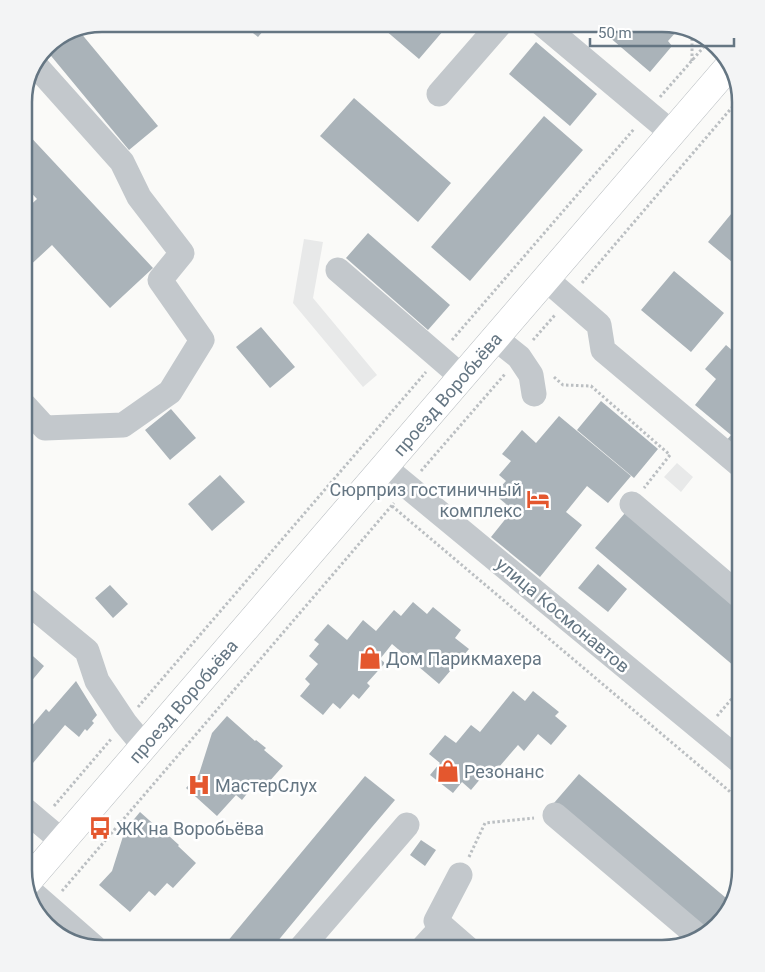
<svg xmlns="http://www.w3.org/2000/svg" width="765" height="972" viewBox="0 0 765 972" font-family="Roboto,sans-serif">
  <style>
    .built { fill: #e8e9e9 }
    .building { fill: #aab3b9 }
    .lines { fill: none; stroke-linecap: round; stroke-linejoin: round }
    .major-casing { stroke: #b5babe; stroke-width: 29 }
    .path { stroke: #bbbfc2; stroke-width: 3; stroke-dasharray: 2.5 2.5; stroke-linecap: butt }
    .minor { stroke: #c3c8cc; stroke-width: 25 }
    .major { stroke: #fff; stroke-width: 28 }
    .labels { text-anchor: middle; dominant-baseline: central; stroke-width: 5; stroke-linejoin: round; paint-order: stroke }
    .street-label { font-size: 18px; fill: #657683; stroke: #fff }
    .poi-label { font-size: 18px; fill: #657683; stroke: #fff; text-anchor: start }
    .rim { fill: none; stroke: #657683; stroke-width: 2.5 }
  </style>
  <rect width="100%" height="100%" fill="#fafaf8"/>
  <path class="built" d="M304,239L323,242L313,298L377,375L363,387L293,303Z
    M677,463L693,477L681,492L664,477Z"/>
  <path class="building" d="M242,24H269L258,37Z
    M378,24H449L419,59Z
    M594,24H667L677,27L676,32L668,41L672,46L650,72Z
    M80,32L158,126L129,150L47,51L50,43Z
    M536,42L597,94L570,126L509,74Z
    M354,98L451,183L418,222L320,136Z
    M544,116L583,150L470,281L431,247Z
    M24,130L153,268L110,308L52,245L24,271V211L37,199L24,185Z
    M741,202V263L738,267L708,242Z
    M368,233L450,305L428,330L346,258Z
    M674,271L724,313L691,352L641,310Z
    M261,327L295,367L270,388L236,347Z
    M726,345L741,358V438L733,447L726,441L731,435L695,405L716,379L705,369Z
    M601,401L658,449L634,478L577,430Z
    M171,409L196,438L170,460L145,430Z
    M559,416L631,476L608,503L587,486L566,512L582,525L540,577L491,537L507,517L500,511L506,504L494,494L506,481L499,475L511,461L502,454L522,430L536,443Z
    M220,475L245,502L212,531L188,504Z
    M625,513L741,611V672L595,548Z
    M598,564L627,589L608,612L578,588Z
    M110,585L128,604L113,618L95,598Z
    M413,602L427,614L433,607L461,630L455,638L469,649L439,684L392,644L380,659L385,663L367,683L370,686L359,699L353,694L340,709L333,703L323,715L300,696L310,684L305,679L318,664L309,656L319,644L314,640L328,624L347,640L363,620L376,631L394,610L401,616Z
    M24,648L44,666L24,690Z
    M76,681L97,715L92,721L94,723L87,731L85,729L79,737L65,725L33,763L24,755V724L29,729L46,709L49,712Z
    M513,691L525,701L533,691L559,712L555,716L567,726L551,745L538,734L524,751L518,745L493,774L487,771L471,790L462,782L453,793L430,775L440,763L429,754L445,735L456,743L471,725L480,732Z
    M227,716L255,741L256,740L266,748L264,750L283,766L260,792L253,786L242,800L236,795L217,816L186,788L199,774L212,733Z
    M579,774L732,903L707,932L554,803Z
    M365,776L395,800L372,827L272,948H222Z
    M140,812L168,837L169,836L179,845L178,846L196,863L173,888L167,883L155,896L149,891L130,912L99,885L112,871L125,830Z
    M421,840L436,850L425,866L410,855Z"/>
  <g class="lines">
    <defs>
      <g id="major">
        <path id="s1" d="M27,882L730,65"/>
      </g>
    </defs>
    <use href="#major" class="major-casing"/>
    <path class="path" d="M692,61V31
      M660,97L709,41
      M582,283L740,98
      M452,340L634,129
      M533,340L555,315
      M554,377L563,385L591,386L670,455L644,488
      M421,471L505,374
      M392,506L741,801
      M138,707L426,372
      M717,716L741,688
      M54,806L112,738
      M469,857L485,823L534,818
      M62,891L394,503"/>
    <path class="minor" d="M542,24L672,133
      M439,94L500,24
      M338,270L462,377
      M546,279L599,325L603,350L741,466
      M495,338L519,357L531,375L534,394
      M24,405L45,428L123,425L170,392L202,340L160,280L182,253L139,197L122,162L38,68
      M384,467L741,762
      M632,504L741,597
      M24,599L87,651L97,681L125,723L144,746
      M24,809L62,841
      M555,815L699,937
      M460,875L436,921L467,948
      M30,891L94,947
      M301,948L407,825
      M423,948L442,927"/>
    <use href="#major" class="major"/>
  </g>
  <defs>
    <symbol id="hotel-bare" viewBox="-9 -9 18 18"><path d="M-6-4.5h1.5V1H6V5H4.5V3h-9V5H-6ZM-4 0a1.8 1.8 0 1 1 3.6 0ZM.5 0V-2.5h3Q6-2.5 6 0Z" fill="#e4572e" stroke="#fff" stroke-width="2.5" paint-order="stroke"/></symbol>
    <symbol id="shop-bare" viewBox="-9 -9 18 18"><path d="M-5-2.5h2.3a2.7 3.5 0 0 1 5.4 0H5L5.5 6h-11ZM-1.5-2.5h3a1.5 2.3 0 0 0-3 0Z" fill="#e4572e" stroke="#fff" stroke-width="2.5" paint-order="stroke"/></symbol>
    <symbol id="hospital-bare" viewBox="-9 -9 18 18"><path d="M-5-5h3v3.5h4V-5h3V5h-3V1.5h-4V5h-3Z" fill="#e4572e" stroke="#fff" stroke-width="2.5" paint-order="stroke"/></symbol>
    <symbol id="bus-bare" viewBox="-9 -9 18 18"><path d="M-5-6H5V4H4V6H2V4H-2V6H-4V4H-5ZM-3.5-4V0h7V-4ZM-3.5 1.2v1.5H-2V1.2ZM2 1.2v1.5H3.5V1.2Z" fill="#e4572e" stroke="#fff" stroke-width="2.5" paint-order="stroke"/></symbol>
  </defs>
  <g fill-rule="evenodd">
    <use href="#hotel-bare" x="522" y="483" width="32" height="32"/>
    <use href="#shop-bare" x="354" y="642" width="32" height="32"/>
    <use href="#shop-bare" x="432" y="755" width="32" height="32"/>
    <use href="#hospital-bare" x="183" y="769" width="32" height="32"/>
    <use href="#bus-bare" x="84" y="812" width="32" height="32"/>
  </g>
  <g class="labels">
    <g class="street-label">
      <text stroke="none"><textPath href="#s1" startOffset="644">проезд Воробьёва</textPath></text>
      <text transform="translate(563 615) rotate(40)">улица Космонавтов</text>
      <text stroke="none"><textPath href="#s1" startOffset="239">проезд Воробьёва</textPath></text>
    </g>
    <g class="poi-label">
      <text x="522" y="489" text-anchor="end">Сюрприз гостиничный<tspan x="522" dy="21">комплекс</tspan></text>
      <text x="386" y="658">Дом Парикмахера</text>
      <text x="464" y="771">Резонанс</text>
      <text x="215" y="785">МастерСлух</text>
      <text x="116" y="828">ЖК на Воробьёва</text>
    </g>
  </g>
  <path d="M0 0H765V972H0ZM102 32H662A70 70 0 0 1 732 102V870A70 70 0 0 1 662 940H102A70 70 0 0 1 32 870V102A70 70 0 0 1 102 32Z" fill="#f3f4f5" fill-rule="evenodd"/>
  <path class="rim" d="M102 32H662A70 70 0 0 1 732 102V870A70 70 0 0 1 662 940H102A70 70 0 0 1 32 870V102A70 70 0 0 1 102 32Z"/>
  <path d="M590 38v8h144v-8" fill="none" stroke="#657683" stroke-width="2.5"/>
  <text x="598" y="38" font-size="15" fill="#657683" stroke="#ffffff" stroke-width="4" paint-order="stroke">50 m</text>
</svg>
